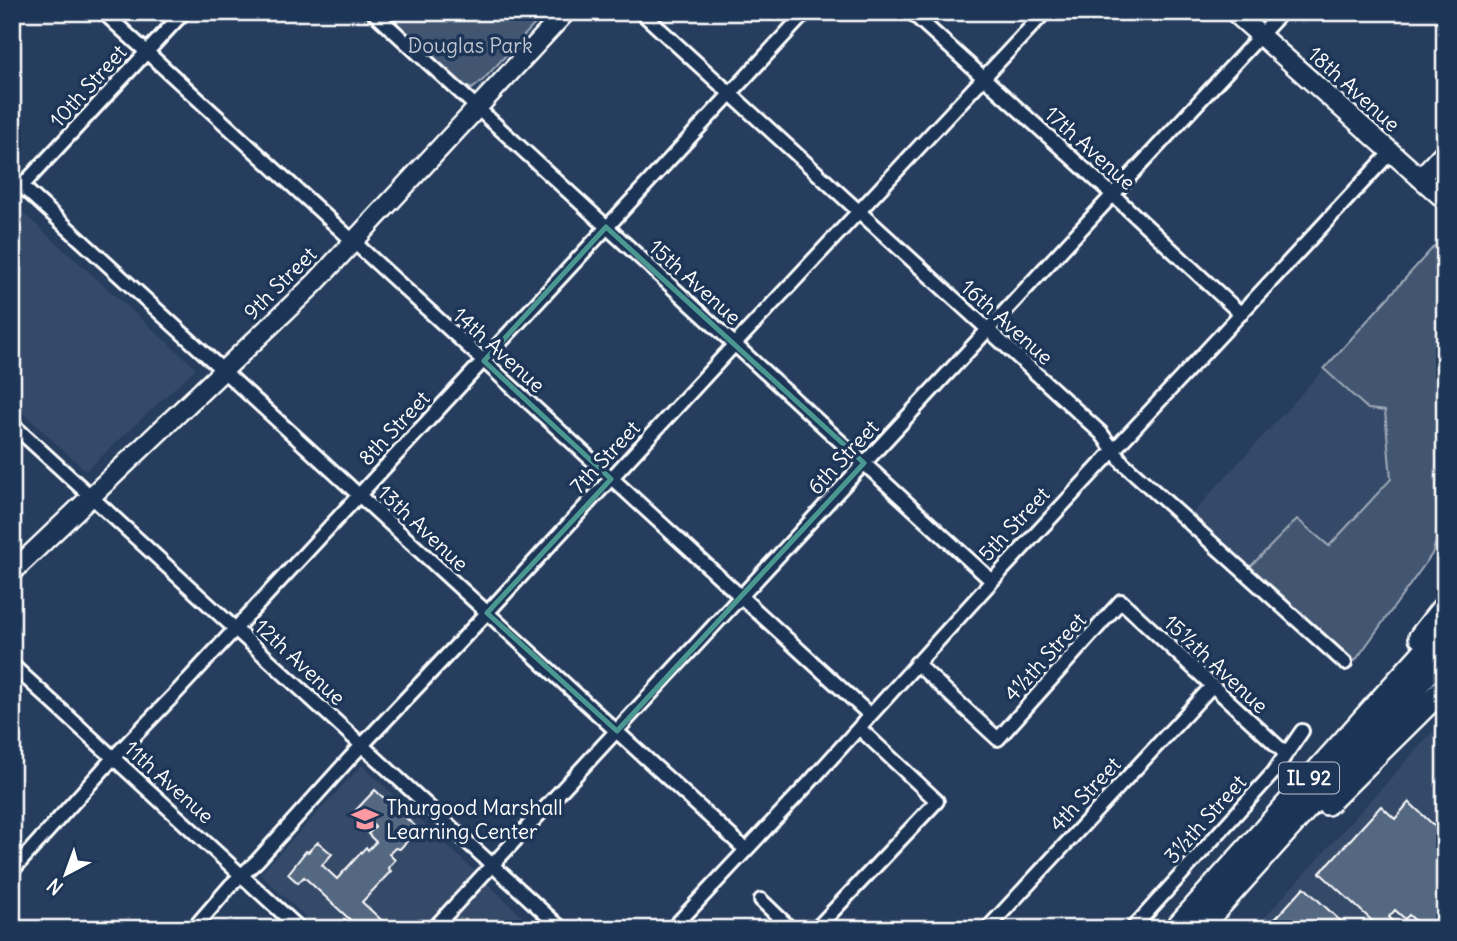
<svg xmlns="http://www.w3.org/2000/svg" width="1457" height="941" viewBox="0 0 1457 941" font-family="Delius,sans-serif">
  <style>
    .built { fill: #344a68 }
    .green { fill: #425672; stroke: #a0aab8; stroke-width: 2 }
    .building { fill: #556781; stroke: #fff; stroke-width: 2 }
    .lines { fill: none; stroke-linecap: round; stroke-linejoin: round }
    .street-casing { stroke: #fff; stroke-width: 18 }
    .secondary-casing { stroke: #fff; stroke-width: 23 }
    .highway-casing { stroke: #fff; stroke-width: 26 }
    .street { stroke: #1d3557; stroke-width: 12 }
    .secondary { stroke: #1d3557; stroke-width: 18 }
    .highway { stroke: #1d3557; stroke-width: 21 }
    .marked { fill: none; stroke: #4b9892; stroke-width: 5; stroke-linejoin: round }
    .labels { text-anchor: middle; dominant-baseline: central; stroke-width: 7; stroke-linejoin: round; paint-order: stroke }
    .shield { fill: #1d3557; stroke: #bbc2cd; stroke-width: 2 }
    .shield-label { font-size: 19px; font-weight: bold; fill: #fff }
    .park-label { font-size: 21px; fill: #bdc4ce; stroke: #1d3557 }
    .street-label { font-size: 21px; fill: #fff; stroke: #1d3557 }
    .poi-label { font-size: 21px; fill: #fff; stroke: #1d3557; text-anchor: start }
  </style>
  <rect width="100%" height="100%" fill="#263d5e"/>
  <filter id="ink" filterUnits="userSpaceOnUse"><feTurbulence type="fractalNoise" baseFrequency=".0143" numOctaves="2"/><feDisplacementMap in="SourceGraphic" scale="14" xChannelSelector="R" yChannelSelector="G"/><feConvolveMatrix kernelMatrix="1 2 1 2 8 2 1 2 1" color-interpolation-filters="sRGB"/></filter>
  <g filter="url(#ink)">
    <path class="built" d="M12,203L196,368L86,471L12,403Z
      M1324,369L1368,409L1385,411L1391,479L1329,546L1297,519L1249,568L1190,516Z
      M1445,718V929H1254Z
      M362,765L536,929H441L430,919L421,929H318L260,874Z"/>
    <path class="green" d="M383,12H546L483,80L472,89L462,84Z
      M1445,234V514L1432,554L1355,661L1249,568L1297,519L1329,546L1391,479L1385,411L1368,409L1324,369Z"/>
    <path class="building" d="M375,790L416,827V831L400,849L395,848L389,854L395,860L388,868L391,871L362,902L391,929H360L304,877L298,883L288,874L306,851L308,852L318,842L332,854L322,865L337,879L366,847L368,850L376,842L368,834L375,827L356,810Z
      M1409,802L1445,836V929H1419L1421,926L1409,915L1405,919L1395,910L1389,917L1399,927L1381,929L1320,873L1381,806L1395,819Z
      M1304,887L1349,929H1266Z"/>
    <g class="lines">
      <defs>
        <path id="street" d="M103,12L870,715
          M373,12L992,581
          M641,12L1101,433L1123,463L1345,663
          M911,12L1113,195L1241,314
          M12,177L746,850
          M22,186L184,12
          M12,424L562,929
          M916,663L998,739L1121,601L1286,754
          M12,665L300,929
          M12,871L114,757L175,694L806,12
          M761,900L791,929
          M193,929L231,885L257,861L349,759L487,613L735,344L1045,12
          M433,929L1282,12
          M672,929L808,784L992,581L1391,152
          M816,929L937,801L859,728
          M987,929L1212,686
          M1132,929L1273,773L1302,731"/>
        <path id="secondary" d="M1234,12L1445,200
          M1420,178L1445,151
          M12,572L315,283L566,12"/>
        <path id="highway" d="M1420,637L1445,605
          M1327,804L1445,687
          M1175,929L1445,628
          M1199,929L1445,654"/>
      </defs>
      <use href="#street" class="street-casing"/>
      <use href="#secondary" class="secondary-casing"/>
      <use href="#highway" class="highway-casing"/>
      <use href="#street" class="street"/>
      <use href="#secondary" class="secondary"/>
      <use href="#highway" class="highway"/>
    </g>
  </g>
  <path class="marked" d="M606,227L864,463L617,731L487,613L611,479L484,361Z"/>
  <defs>
    <symbol id="school-bare" viewBox="-9 -9 18 18"><path d="M0-5L7-2L0 1L-7-2ZM-4 1L0 2.5L4 1V4Q0 6-4 4Z" fill="#ff9aa2" stroke="#1d3557" stroke-width="2.5" paint-order="stroke"/></symbol>
  </defs>
  <g fill-rule="evenodd">
    <use href="#school-bare" x="346" y="800" width="38" height="38"/>
  </g>
  <g class="labels">
    <rect class="shield" x="1279" y="762.5" width="60" height="31" rx="5"/>
    <g class="shield-label">
      <text x="1309" y="778">IL 92</text>
    </g>
    <g class="park-label">
      <text x="470" y="45">Douglas Park</text>
    </g>
    <g class="street-label">
      <text transform="translate(88 86) rotate(-48)">10th Street</text>
      <text transform="translate(1354 89) rotate(42)">18th Avenue</text>
      <text transform="translate(1090 148) rotate(42)">17th Avenue</text>
      <text transform="translate(695 282) rotate(42)">15th Avenue</text>
      <text transform="translate(280 283) rotate(-45)">9th Street</text>
      <text transform="translate(1007 322) rotate(42)">16th Avenue</text>
      <text transform="translate(499 350) rotate(42)">14th Avenue</text>
      <text transform="translate(394 428) rotate(-47)">8th Street</text>
      <text transform="translate(605 457) rotate(-47)">7th Street</text>
      <text transform="translate(843 457) rotate(-47)">6th Street</text>
      <text transform="translate(1014 524) rotate(-47)">5th Street</text>
      <text transform="translate(423 528) rotate(43)">13th Avenue</text>
      <text transform="translate(1045 657) rotate(-48)">4½th Street</text>
      <text transform="translate(300 662) rotate(43)">12th Avenue</text>
      <text transform="translate(1216 664) rotate(43)">15½th Avenue</text>
      <text transform="translate(169 782) rotate(42)">11th Avenue</text>
      <text transform="translate(1085 794) rotate(-47)">4th Street</text>
      <text transform="translate(1205 819) rotate(-48)">3½th Street</text>
    </g>
    <g class="poi-label">
      <text x="386" y="807">Thurgood Marshall<tspan x="386" dy="24">Learning Center</tspan></text>
    </g>
  </g>
  <rect width="1457" height="941" fill="none" stroke="#1d3557" stroke-width="42"/>
  <rect x="21" y="21" width="1415" height="899" fill="none" stroke="#fff" stroke-width="2.5" filter="url(#ink)"/>
  <g transform="translate(66 874) rotate(221)" stroke="#1d3557" stroke-width="5" paint-order="stroke">
  <path d="M0-5L12 26L0 18L-12 26Z" fill="#ffffff"/>
  <text y="-10" font-size="19" font-weight="bold" text-anchor="middle" fill="#ffffff">N</text>
  </g>
</svg>
